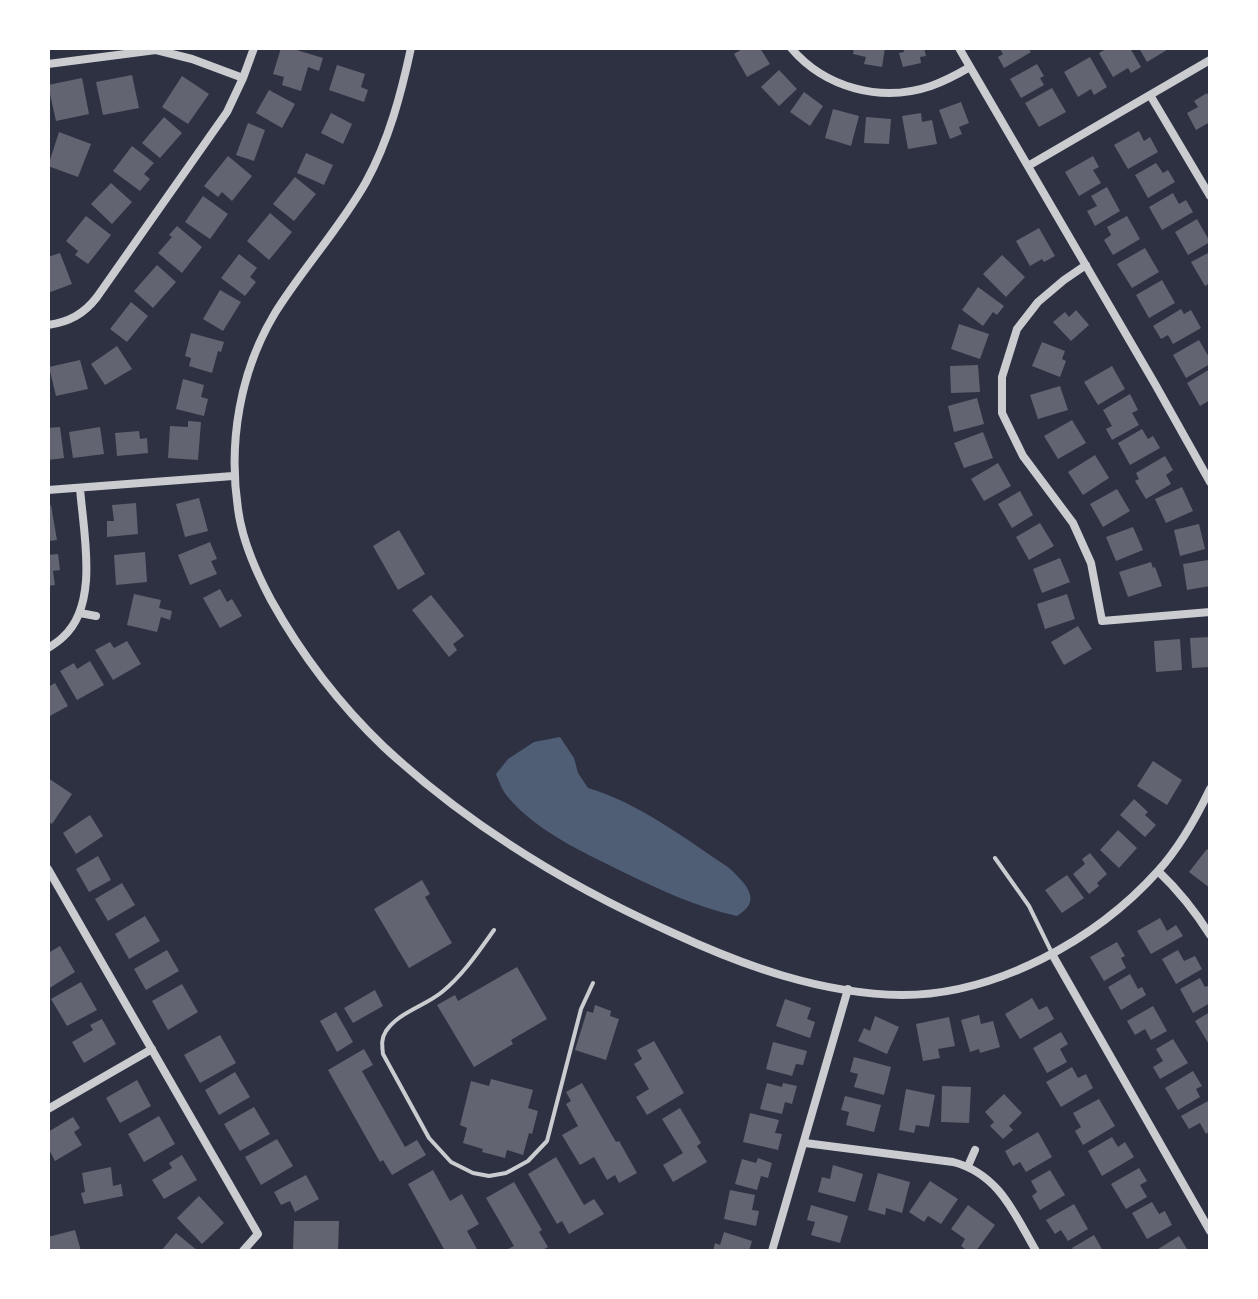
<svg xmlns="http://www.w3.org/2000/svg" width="1258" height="1299" viewBox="0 0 1258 1299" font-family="'Nunito Sans',sans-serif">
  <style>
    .water { fill: #4f5d75 }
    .building { fill: #626471 }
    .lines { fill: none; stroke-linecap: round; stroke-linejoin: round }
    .service { stroke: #caccd0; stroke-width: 4 }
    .minor { stroke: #caccd0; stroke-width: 8 }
  </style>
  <rect width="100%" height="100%" fill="#2d3142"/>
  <path class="water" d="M560,737L574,758L578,773L588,788C639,803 684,838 728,867C745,883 764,900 737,916C696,907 658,889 621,871C581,851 536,831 507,796C502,790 499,781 496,774L508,759L534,742Z"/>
  <path class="building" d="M281,48H290L323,58L319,71L308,67L301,91L282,85L284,77L273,74Z
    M744,48H760L770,64L747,77L734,54Z
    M854,48H885L882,67L864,64L866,57L853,54Z
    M903,48H924L926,56L920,57L921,63L903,67L899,53L904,52Z
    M999,48H1028L1031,52L1004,68L998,57L1003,54Z
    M1108,48H1130L1141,67L1131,73L1128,68L1113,77L1099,53Z
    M1139,48H1170L1147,62Z
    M1090,57L1107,87L1094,95L1091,89L1078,97L1064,72Z
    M1037,64L1044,76L1040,78L1044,85L1021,98L1010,79Z
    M337,65L365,74L361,87L368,90L364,102L329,90Z
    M779,70L797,89L779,106L761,87Z
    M132,75L139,108L103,115L96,82Z
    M182,76L209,94L188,124L162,107Z
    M82,78L89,114L56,121L48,85Z
    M1052,88L1066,112L1039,127L1025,103Z
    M269,90L295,104L282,128L256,113Z
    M804,92L823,106L810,126L790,112Z
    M1207,93L1210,99V122L1196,130L1187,113L1198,107L1194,101Z
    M961,102L969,123L959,127L962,134L950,139L939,110Z
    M833,109L859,116L851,146L825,138Z
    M331,113L352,124L343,144L321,133Z
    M921,113L922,122L932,120L937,144L908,149L902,116Z
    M164,117L182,133L160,158L142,143Z
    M866,117L891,119L889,144L864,143Z
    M248,123L265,130L254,161L236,155Z
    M1139,131L1144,141L1150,137L1158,152L1128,169L1114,145Z
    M59,132L91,144L78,177L48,166Z
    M132,146L154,163L144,174L150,179L140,191L113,171Z
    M306,153L333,165L324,185L297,173Z
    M228,156L252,176L232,201L222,192L218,197L204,186Z
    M1093,156L1099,167L1093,170L1101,183L1079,196L1065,172Z
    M1156,163L1163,173L1168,170L1175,182L1148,198L1135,175Z
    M295,177L316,194L294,221L273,204Z
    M111,183L132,202L112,224L91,204Z
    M1107,187L1120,211L1095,226L1087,211L1097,206L1091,196Z
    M1173,193L1179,204L1186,200L1193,212L1162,230L1149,207Z
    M203,196L228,214L210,239L185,222Z
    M270,213L292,232L269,260L247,241Z
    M86,216L111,235L88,264L75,255L78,251L66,241Z
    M1127,216L1140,239L1113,255L1104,240L1111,235L1107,227Z
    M1197,219L1210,242L1188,255L1175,232Z
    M177,226L202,247L182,273L158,253L172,237L169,235Z
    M1039,228L1055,256L1044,262L1042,259L1030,266L1016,241Z
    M1145,248L1159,272L1132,288L1117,264Z
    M1210,252V283L1205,286L1191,262Z
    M60,253L72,284L48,293V257Z
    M239,254L257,268L250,277L256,282L245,296L221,278Z
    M1002,255L1025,277L1006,297L983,274Z
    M157,265L176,282L153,308L134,291Z
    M1162,280L1175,303L1149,318L1136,295Z
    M978,287L1004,306L997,315L993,312L983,326L962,310Z
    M220,290L241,302L223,331L203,319Z
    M131,302L148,316L127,342L110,329Z
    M1181,309L1184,314L1191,310L1201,328L1173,344L1168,335L1161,339L1153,326Z
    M1076,310L1089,325L1071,341L1053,322L1065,312L1069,317Z
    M959,324L989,334L980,359L951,349Z
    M191,333L224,342L221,352L218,351L212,373L189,366L191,358L185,356Z
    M1199,340L1210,359V364L1186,378L1173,355Z
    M1042,342L1065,351L1062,359L1066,361L1060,377L1032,366Z
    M117,346L132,369L105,385L91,364Z
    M80,360L88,389L56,396L49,367Z
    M978,365L980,392L951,393L950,366Z
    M1112,366L1125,389L1098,405L1084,382Z
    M1210,369V400L1200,406L1187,383Z
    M183,379L204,385L201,397L208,399L204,416L176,409Z
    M1060,386L1068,410L1038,419L1030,395Z
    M1130,394L1138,410L1132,413L1139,425L1112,440L1106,429L1112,426L1103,410Z
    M977,398L984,424L954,432L948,406Z
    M1072,420L1086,443L1058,459L1044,436Z
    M188,421L201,422L198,460L168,458L170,426L188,427Z
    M60,427L64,458L48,460V428Z
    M100,427L104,454L73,458L69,432Z
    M1142,429L1148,439L1153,436L1160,448L1130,465L1118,443Z
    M139,431L140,439L147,438L148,453L117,456L115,433Z
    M983,432L993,458L964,468L954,443Z
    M1095,455L1109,478L1083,495L1068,472Z
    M1165,456L1173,470L1166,475L1171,484L1146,499L1135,481L1139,479L1136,473Z
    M998,463L1011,486L984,501L971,479Z
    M1182,487L1193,511L1166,523L1155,499Z
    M1117,489L1130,511L1103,527L1090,504Z
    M1020,491L1033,515L1012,528L998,504Z
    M199,498L208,531L185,537L176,504Z
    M136,503L138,534L107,537V521H114L112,505Z
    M51,505L57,540L48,541V506Z
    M1040,523L1054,546L1029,560L1016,537Z
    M1199,524L1205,549L1180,556L1174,530Z
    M1133,527L1143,550L1116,561L1106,537Z
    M399,530L425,574L398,590L373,546Z
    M210,542L217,559L211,561L217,574L190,585L178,555Z
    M145,552L147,582L116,585L114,555Z
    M58,554L60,570L53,571L55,585L48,586V555Z
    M1060,558L1070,582L1042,593L1033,569Z
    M1208,560L1210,586L1187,590L1183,564Z
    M1151,562L1153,568L1155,567L1162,586L1128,597L1119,572Z
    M220,589L227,602L232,599L242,616L220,628L203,598Z
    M134,594L161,600L159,608L172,611L170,620L161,617L157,632L127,625Z
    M1067,594L1075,619L1045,629L1037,604Z
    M431,595L464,636L453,644L457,650L449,657L412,610Z
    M1078,626L1092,649L1064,665L1051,642Z
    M1210,637V667L1192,668L1190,638Z
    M1180,639L1182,670L1156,672L1154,641Z
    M127,641L141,664L113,680L95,650L110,642L114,648Z
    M90,661L104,685L77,700L60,671L74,663L77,669Z
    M55,683L68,706L48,717V687Z
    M1153,761L1182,780L1167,805L1137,786Z
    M48,778L72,794L52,824L48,821Z
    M1134,799L1148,812L1145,815L1156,825L1145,837L1120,815Z
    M90,815L103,836L76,854L63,833Z
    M1118,830L1137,848L1119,868L1100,850Z
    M1207,849L1210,852V888L1189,872Z
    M1090,853L1107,874L1097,883L1099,886L1089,894L1073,874L1085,864L1082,859Z
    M98,856L111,880L89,892L76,869Z
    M1067,875L1084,898L1062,913L1045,890Z
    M422,880L430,894L425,897L452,943L409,968L374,909Z
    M122,883L135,905L108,921L95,899Z
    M145,916L160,941L129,959L115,934Z
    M1160,918L1167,931L1176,925L1183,936L1151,954L1137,931Z
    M1117,942L1125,956L1121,958L1126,968L1104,981L1090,957Z
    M60,946L75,972L48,989V953Z
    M167,950L179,971L146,990L134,969Z
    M1178,950L1184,961L1195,956L1202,969L1176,984L1162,959Z
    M517,967L547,1019L511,1040L513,1044L474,1067L437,1005L455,995L458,1001Z
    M1130,974L1138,989L1142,987L1146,995L1121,1010L1108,987Z
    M1200,978L1205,987L1210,985V1003L1193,1013L1180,989Z
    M81,982L97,1010L67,1026L51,999Z
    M182,984L198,1012L168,1030L152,1001Z
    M375,990L383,1006L353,1023L344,1008Z
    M1032,998L1039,1010L1047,1006L1054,1019L1020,1039L1005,1014Z
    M785,999L811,1008L807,1019L815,1022L810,1038L776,1026Z
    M595,1005L611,1011L610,1016L619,1019L606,1060L575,1050L587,1011L593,1013Z
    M1153,1006L1167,1031L1151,1040L1145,1029L1135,1035L1127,1021Z
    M336,1012L353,1042L337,1052L320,1021Z
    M1210,1012V1046L1195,1021Z
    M979,1015L981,1024L993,1021L1000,1047L980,1053L979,1049L970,1052L961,1020Z
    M875,1016L899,1027L887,1054L858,1041L864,1028L870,1031Z
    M949,1017L955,1046L938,1049L940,1058L923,1061L916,1024Z
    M102,1019L116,1044L84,1063L72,1042L93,1030L90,1025Z
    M1061,1032L1068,1044L1060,1049L1067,1062L1047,1073L1033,1048Z
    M220,1035L236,1063L200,1083L184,1055Z
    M1173,1039L1188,1063L1160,1079L1153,1067L1163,1061L1156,1049Z
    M654,1041L684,1093L647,1115L636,1097L649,1089L634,1064L642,1059L637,1050Z
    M773,1042L807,1051L803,1065L796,1064L792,1076L766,1069Z
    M364,1049L373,1065L362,1071L405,1147L417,1140L426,1155L392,1175L383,1160L380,1162L328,1070Z
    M854,1057L891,1067L884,1095L854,1087L858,1074L850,1072Z
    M1072,1067L1078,1078L1086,1074L1093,1088L1061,1107L1046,1082Z
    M1193,1071L1202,1086L1196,1089L1200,1097L1178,1110L1165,1088Z
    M235,1072L250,1097L219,1115L205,1090Z
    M491,1079L533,1090L528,1108L538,1111L532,1134L529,1133L523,1155L507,1150L505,1158L482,1152L483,1149L463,1143L467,1128L460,1125L471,1081L489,1086Z
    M137,1080L151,1106L120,1123L106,1098Z
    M582,1083L616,1142L619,1141L637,1173L619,1183L615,1175L607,1180L594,1157L580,1165L562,1135L578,1126L566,1104L571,1101L566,1092Z
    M767,1083L782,1087L783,1083L797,1086L792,1104L785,1102L782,1114L760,1109Z
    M942,1086L971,1087L969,1123L941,1122Z
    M906,1089L935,1095L929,1127L916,1125L914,1133L899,1130Z
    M1004,1094L1022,1113L1009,1126L1013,1130L1003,1139L990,1126L994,1122L985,1112Z
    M845,1096L881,1105L874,1132L846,1125L849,1112L841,1110Z
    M1099,1099L1115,1126L1083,1145L1075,1131L1081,1127L1073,1113Z
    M1208,1101L1210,1104V1131L1206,1134L1200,1123L1189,1129L1181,1116Z
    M254,1107L270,1134L240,1151L224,1124Z
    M680,1108L701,1143L697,1146L707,1162L673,1182L663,1165L683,1153L662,1119Z
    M750,1113L779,1120L775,1133L782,1134L778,1150L743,1142Z
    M159,1116L175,1144L144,1162L128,1134Z
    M73,1117L80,1128L74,1132L82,1145L55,1161L48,1148V1132Z
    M1038,1132L1052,1157L1026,1172L1020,1162L1013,1166L1005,1151Z
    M1112,1137L1118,1147L1125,1142L1134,1157L1102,1176L1088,1151Z
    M277,1139L293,1166L261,1185L245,1157Z
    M182,1155L197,1180L164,1199L152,1180L172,1168L169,1163Z
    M556,1157L584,1205L594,1199L604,1214L569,1234L562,1221L557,1224L528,1174Z
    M758,1158L772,1163L768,1178L761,1176L757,1190L735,1184L742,1159L756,1163Z
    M833,1165L863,1174L855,1202L818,1192L822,1177L830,1179Z
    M111,1167L113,1186L121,1184L123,1196L84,1204L81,1193L85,1192L82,1173Z
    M1139,1168L1147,1181L1140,1185L1147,1197L1126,1209L1111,1184Z
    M433,1170L450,1201L462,1194L479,1224L467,1231L478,1251H445L408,1184Z
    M1050,1170L1065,1195L1040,1210L1032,1196L1037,1192L1031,1181Z
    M878,1173L910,1182L902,1213L886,1208L885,1215L868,1210Z
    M306,1175L319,1199L295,1212L290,1201L281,1205L274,1192Z
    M930,1181L958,1199L941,1224L928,1216L924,1222L909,1212Z
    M514,1182L542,1230L539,1232L548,1247L541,1251H504L514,1246L486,1198Z
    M730,1190L755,1195L752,1210L759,1211L756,1226L724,1219Z
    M199,1196L224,1223L202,1244L177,1218Z
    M1152,1202L1159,1214L1165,1211L1172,1225L1147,1239L1132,1213Z
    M1074,1204L1088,1229L1068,1241L1061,1230L1055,1234L1046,1220Z
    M811,1205L848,1216L840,1243L811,1235L815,1222L807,1220Z
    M968,1205L995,1225L976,1251H968L961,1246L965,1239L951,1229Z
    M294,1221H339L338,1251H293Z
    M75,1230L81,1251H50L48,1237Z
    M724,1232L752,1241L749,1251H713L715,1243L720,1245Z
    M176,1233L198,1251H161Z
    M1094,1235L1103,1251H1074L1072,1248Z
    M1179,1236L1187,1249L1184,1251H1155Z"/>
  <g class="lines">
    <path class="service" d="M995,858L1029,906L1051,951
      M494,930C479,951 463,975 442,992C425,1006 399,1012 386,1031C381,1039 382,1045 383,1054L429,1138L451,1162L473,1173L489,1176L506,1173L528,1161L547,1141L581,1009L593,983"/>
    <path class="minor" d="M411,48C401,94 389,140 366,182C340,228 303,268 275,313C240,371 228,442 238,509C242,540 256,572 271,600C301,654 339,704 384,747C468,825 568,886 673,933C744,966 822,994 902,995C996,995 1096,940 1158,871C1180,847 1196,818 1210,789
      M791,48C825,88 881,103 931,86C945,81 958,74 970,67
      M959,48L1155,384L1210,482
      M48,64L156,50L192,59L243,78
      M1150,95L1210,196
      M1028,166L1210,60
      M1086,265L1064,280L1038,302L1017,329L1002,377V413L1023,456L1073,523L1091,563L1102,621L1210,612
      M48,325C69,322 84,314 97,297L227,112L243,78L254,48
      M48,490L233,476
      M80,613L96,616
      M48,648C53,645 59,641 63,637C100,604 83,531 80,488
      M48,869L258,1234L243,1251
      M1158,871C1178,890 1195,911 1210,935
      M1052,954L1210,1231
      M48,1109L152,1049
      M805,1143L953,1162C999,1174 1014,1213 1036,1251
      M968,1166L975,1150
      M772,1251L848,989"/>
  </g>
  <rect width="1258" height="1299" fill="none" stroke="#ffffff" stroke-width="100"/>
</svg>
